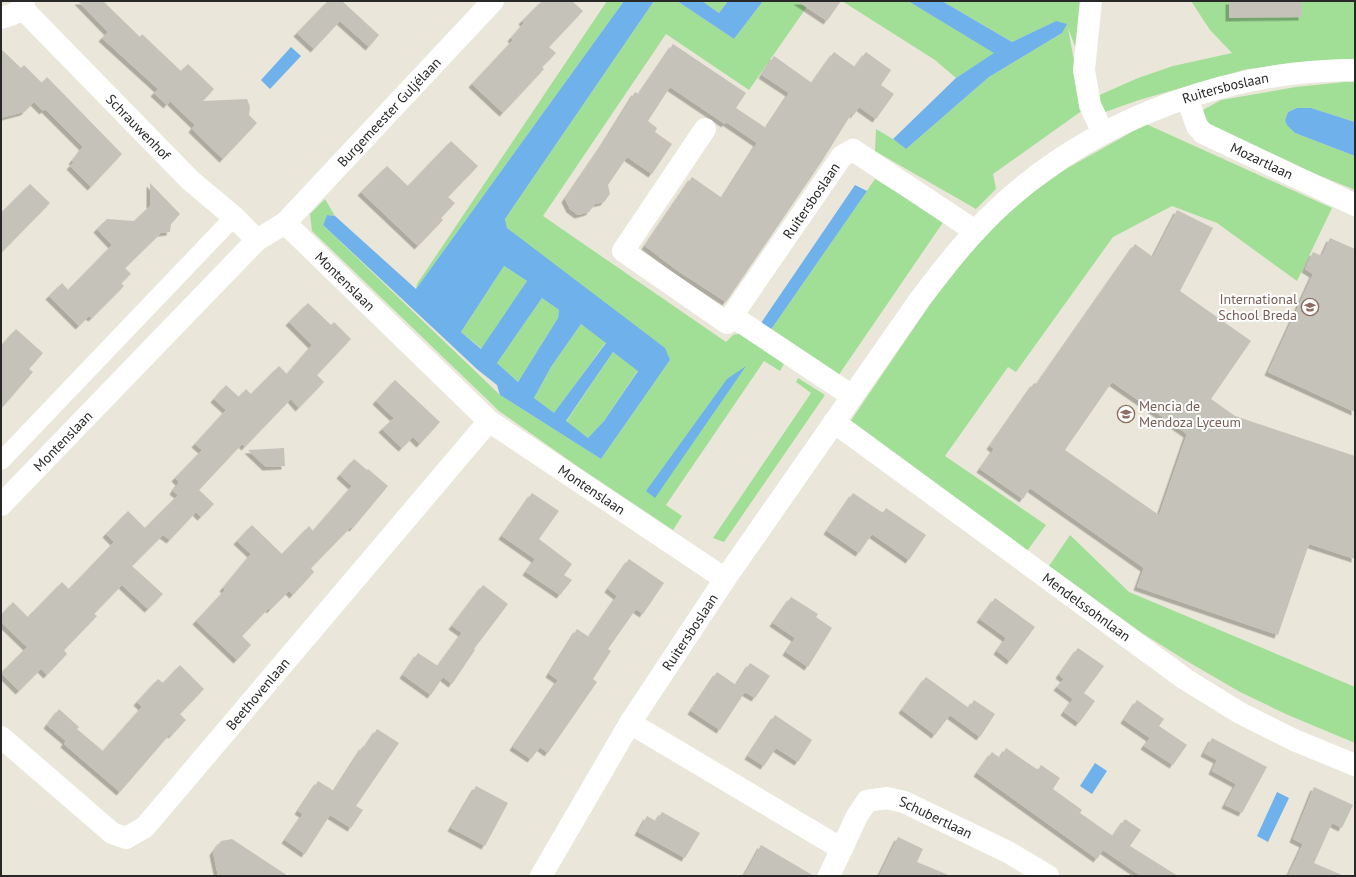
<svg xmlns="http://www.w3.org/2000/svg" width="1356" height="877" viewBox="0 0 1356 877" font-family="'PT Sans',sans-serif">
  <style>
    .green { fill: #a1df97 }
    .water { fill: #6fb1ea; fill-rule: evenodd }
    .building { fill: #c5c2b9; fill-rule: evenodd; filter: url(#shadow) }
    .lines { fill: none; stroke-linecap: round; stroke-linejoin: round }
    .pedestrian { stroke: #fff; stroke-width: 18 }
    .minor { stroke: #fff; stroke-width: 22 }
    .tertiary { stroke: #fff; stroke-width: 22 }
    .labels { text-anchor: middle; dominant-baseline: central; stroke-width: 4; stroke-linejoin: round; paint-order: stroke }
    .street-label { font-size: 14px; fill: #282828; stroke: #fff }
    .education-label { font-size: 14px; fill: #785e54; stroke: #fff; text-anchor: end }
  </style>
  <defs>
    <filter id="shadow"><feDropShadow dx="-3.5" dy="3.5" stdDeviation="0" flood-color="#0004"/></filter>
  </defs>
  <rect width="100%" height="100%" fill="#eae6d9"/>
  <path class="green" d="M607,1H624L416,289L417,284Z
    M654,1H677L734,39L763,1H811L749,90L666,34L543,216L726,342L733,335L743,333L777,356L784,364L780,371L764,361L666,505L682,516L673,530L580,468L499,411L312,231L310,214L325,199L335,216L327,215L323,225L500,395L601,459L670,360L507,228L505,219Z
    M702,1H728L719,13Z
    M842,1H908L995,53L956,78L935,60Z
    M942,1H1087L1080,59L1068,28L1083,110L993,174L996,189L976,209L875,151L876,129L893,139L906,149L989,77L1062,33L1056,21L1012,42Z
    M1191,1H1355V59L1326,60L1247,69L1139,100L1105,112L1095,97L1138,78L1173,66L1232,53L1210,30Z
    M1345,82H1355V122L1311,108H1297L1288,112L1285,120L1295,133L1355,156V190L1206,129L1203,110L1221,100L1296,87Z
    M1146,124L1332,208L1297,281L1217,223L1172,206L1113,237L1016,372L1008,367L945,456L1046,525L1027,551L850,422L943,285L976,242L1012,207L1066,169Z
    M875,179L944,221L838,376L770,331Z
    M504,266L527,281L482,349L461,332Z
    M542,298L559,310L558,318L518,382L497,363Z
    M581,324L606,342L554,414L534,398L551,367Z
    M613,352L638,370L604,421L588,438L566,422Z
    M798,378L825,395L724,542L713,538L811,393L796,382Z
    M1070,535L1129,592L1355,687V743L1288,715L1240,692L1185,660L1142,633L1049,566Z"/>
  <path class="water" d="M624,1H654L505,219L507,228L665,348L670,360L601,459L500,395L497,385L478,370L323,225L327,215L335,216L416,289ZM504,266L527,281L481,349L461,332ZM542,298L559,310L558,318L518,382L497,363ZM581,324L606,343L554,413L534,398L551,367ZM613,352L638,371L604,421L588,438L566,421Z
    M677,1H702L719,13L728,1H763L734,39Z
    M908,1H942L1012,42L1056,21L1067,24L1062,33L989,77L906,149L893,139L956,78L994,53Z
    M291,47L301,56L270,89L261,80Z
    M1297,108H1311L1355,122V156L1295,133L1287,125L1285,120L1288,112Z
    M855,185L867,191L770,331L761,323Z
    M746,366L655,498L646,491L727,379Z
    M1095,763L1107,771L1092,794L1080,786Z
    M1277,792L1289,798L1268,842L1257,836Z"/>
  <path class="building" d="M78,1H103L140,37L142,34L181,71L188,64L214,89L203,101L247,99L250,107L249,115L257,123L223,159L192,129L195,125L170,101L167,105L154,93L158,89L102,38L108,32Z
    M328,1H342L379,35L369,47L340,21L314,49L297,33Z
    M542,1H572L583,11L549,47L556,53L542,67L544,69L503,113L472,84L513,40L511,38L524,23L522,21Z
    M797,1H841L827,21Z
    M1229,1H1302V17L1229,18Z
    M673,44L746,93L736,108L766,128L789,93L762,75L774,56L812,83L834,52L855,67L866,52L891,70L881,85L894,94L876,119L859,107L854,115L852,113L822,161L726,302L678,271L645,246L692,177L722,198L757,143L726,122L725,124L670,87L648,121L657,128L655,132L672,144L652,174L627,157L608,185L610,194L604,202L595,204L589,212L578,215L570,209L565,199L604,142L635,92L639,94Z
    M1,49L21,68L24,65L42,83L47,77L122,154L91,187L70,166L74,162L72,161L83,147L45,109L43,111L34,102L24,112L1,118Z
    M451,141L478,166L448,197L455,203L441,218L443,220L418,246L361,192L387,166L408,186Z
    M150,183L180,214L171,224L170,232L161,233L125,268L131,274L121,283L124,286L92,318L89,316L79,326L49,296L62,283L68,290L112,245L97,229L107,219L134,221L150,206Z
    M30,184L50,203L1,253V213Z
    M1177,210L1213,228L1180,291L1251,341L1211,399L1235,416L1355,456V559L1309,544L1278,635L1137,587L1144,568L1030,488L1023,499L980,469L994,449L990,446L1034,383L1037,384L1135,244L1153,257ZM1112,382L1187,434L1159,515L1065,450Z
    M1330,238L1355,249V412L1268,372L1313,274L1305,269L1313,252L1322,256Z
    M308,303L331,325L334,322L351,339L317,375L324,382L299,408L291,399L245,447L242,444L199,490L214,504L201,517L196,512L170,540L163,535L132,566L163,594L148,609L122,585L94,614L97,616L64,650L67,654L47,675L41,669L19,691L1,673L27,647L1,622V615L13,602L28,617L62,582L69,589L114,542L106,534L128,511L145,528L178,495L173,491L179,482L175,478L202,450L195,444L226,410L214,399L226,385L239,397L246,389L251,394L279,366L287,374L312,345L289,322Z
    M16,329L43,353L29,369L33,372L1,409V346Z
    M395,380L440,422L420,444L413,437L402,448L382,429L394,418L376,401Z
    M284,448L285,466L266,467L248,450Z
    M354,459L367,470L368,469L388,486L353,528L351,527L311,568L314,572L293,595L289,591L270,610L269,608L242,636L251,645L237,660L196,621L225,590L223,588L251,554L237,541L252,525L282,554L309,526L313,531L352,486L340,475Z
    M532,493L559,511L539,539L572,564L564,575L572,580L560,595L526,572L535,559L502,536Z
    M853,493L883,513L886,508L926,535L909,560L872,534L859,553L827,531Z
    M629,559L664,583L643,614L636,609L608,649L611,651L593,679L597,682L548,753L540,747L531,759L513,747L558,680L549,674L577,629L589,637L617,596L608,589Z
    M483,585L508,604L474,649L475,650L452,684L443,677L431,695L403,675L418,653L438,666L462,633L452,626Z
    M791,597L818,614L816,617L832,628L808,667L786,652L795,638L773,623Z
    M995,598L1035,627L1010,661L997,651L1006,638L980,619Z
    M1078,648L1104,666L1084,693L1095,701L1079,723L1064,712L1073,699L1057,687L1064,679L1059,675Z
    M750,663L770,676L755,698L745,692L720,730L691,711L717,672L736,685Z
    M180,665L204,689L180,714L186,720L172,735L170,734L120,792L64,744L66,741L47,725L59,709L79,727L77,729L103,751L142,707L137,702L158,679L163,683Z
    M926,677L969,708L974,700L995,714L980,737L950,715L935,735L902,710Z
    M1137,700L1164,719L1159,726L1187,745L1173,765L1144,746L1150,738L1124,720Z
    M775,715L812,740L798,762L776,748L764,766L748,756Z
    M377,729L399,743L356,806L363,810L351,828L330,815L305,854L285,840L303,814L298,811L318,781L334,791L363,746L365,747Z
    M1212,738L1267,767L1242,813L1225,805L1236,784L1212,771L1217,760L1204,753Z
    M1006,748L1038,770L1041,765L1060,778L1053,789L1082,810L1080,813L1113,836L1125,819L1141,830L1130,846L1178,876H1141L1103,850L1097,859L977,773L992,752L1000,758Z
    M476,786L508,803L485,846L451,828Z
    M1314,787L1353,805L1342,828L1332,823L1314,863L1344,876H1288L1303,844L1293,839Z
    M662,812L700,833L685,858L638,832L647,816L656,821Z
    M898,837L923,849L917,862L951,876H879Z
    M232,839L288,876H218L213,852L221,841Z
    M761,845L814,876H744Z"/>
  <g class="lines">
    <path class="pedestrian" d="M1,461L234,217"/>
    <g class="minor">
      <path id="s1" d="M24,1L23,9L190,180L234,217L257,240"/>
      <path d="M1091,1L1084,70L1090,105L1103,133"/>
      <path d="M1,18L11,15L23,9"/>
      <path id="s2" d="M1187,98L1197,126L1203,133L1355,205"/>
      <path id="s3" d="M705,129L623,251L727,323L842,156L853,150L975,231"/>
      <path id="s4" d="M285,223L493,1"/>
      <path d="M732,316L852,396"/>
      <path id="s5" d="M834,422L1185,679L1240,713L1294,740L1355,765"/>
      <path id="s6" d="M1,505L257,240L285,223L489,421L725,579"/>
      <path d="M630,723L842,849"/>
      <path id="s7" d="M1,737L112,833L126,838L145,827L489,421"/>
      <path id="s8" d="M829,876L857,816L867,801L887,798L904,802L1008,852L1048,876"/>
    </g>
    <path class="tertiary" id="s9" d="M541,876L630,723L725,579L918,302C945,266 973,230 1007,200C1100,117 1231,70 1355,70"/>
  </g>
  <defs>
    <symbol id="school-ring" viewBox="-11 -11 22 22"><circle r="9.5" fill="#fff" stroke="#8d6e63" stroke-width="1.5"/><path d="M0-5L7-2L0 1L-7-2ZM-4 1L0 2.5L4 1V4Q0 6-4 4Z" fill="#8d6e63"/></symbol>
  </defs>
  <g fill-rule="evenodd">
    <use href="#school-ring" x="1300" y="297" width="20" height="20"/>
    <use href="#school-ring" x="1116" y="404" width="20" height="20"/>
  </g>
  <g class="labels">
    <g class="street-label">
      <text stroke="none"><textPath href="#s9" startOffset="1071">Ruitersboslaan</textPath></text>
      <text stroke="none"><textPath href="#s4" startOffset="152">Burgemeester Guljélaan</textPath></text>
      <text stroke="none"><textPath href="#s1" startOffset="173">Schrauwenhof</textPath></text>
      <text stroke="none"><textPath href="#s2" startOffset="104">Mozartlaan</textPath></text>
      <text stroke="none"><textPath href="#s3" startOffset="422">Ruitersboslaan</textPath></text>
      <text stroke="none"><textPath href="#s6" startOffset="485">Montenslaan</textPath></text>
      <text stroke="none"><textPath href="#s6" startOffset="89">Montenslaan</textPath></text>
      <text stroke="none"><textPath href="#s6" startOffset="809">Montenslaan</textPath></text>
      <text stroke="none"><textPath href="#s5" startOffset="313">Mendelssohnlaan</textPath></text>
      <text stroke="none"><textPath href="#s9" startOffset="286">Ruitersboslaan</textPath></text>
      <text stroke="none"><textPath href="#s7" startOffset="358">Beethovenlaan</textPath></text>
      <text stroke="none"><textPath href="#s8" startOffset="157">Schubertlaan</textPath></text>
    </g>
    <g class="education-label">
      <text x="1297" y="299">International<tspan x="1297" dy="16">School Breda</tspan></text>
      <text x="1139" y="406" text-anchor="start">Mencia de<tspan x="1139" dy="16">Mendoza Lyceum</tspan></text>
    </g>
  </g>
  <rect width="1356" height="877" fill="none" stroke="#282828" stroke-width="4"/>
</svg>
